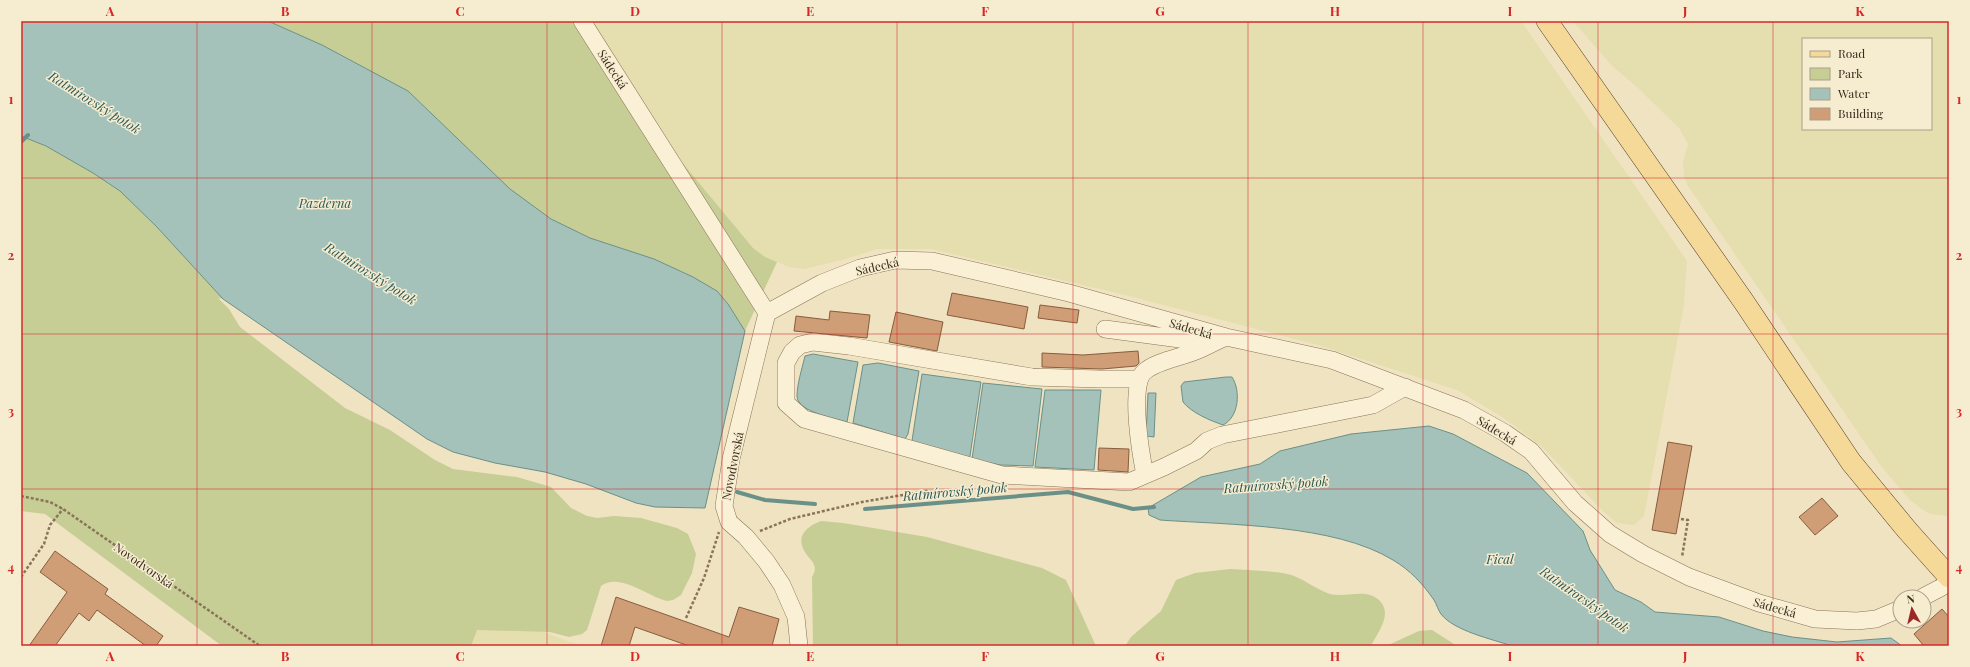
<svg xmlns="http://www.w3.org/2000/svg" width="1970" height="667" viewBox="0 0 1970 667" font-family="'Playfair Display',serif">
  <style>
    .farmland { fill: #e5deaf; fill-rule: evenodd }
    .green { fill: #c6ce95 }
    .water { fill: #a4c2ba; stroke: #6b9088 }
    .lines { fill: none; stroke-linecap: round; stroke-linejoin: round }
    .stream { stroke: #6b9088; stroke-width: 4 }
    .building { fill: #cf9d76; stroke: #895d3d }
    .minor-casing { stroke: #8a7458; stroke-width: 18 }
    .major-casing { stroke: #57412d; stroke-width: 22 }
    .path { stroke: #8a7458; stroke-width: 2.5; stroke-dasharray: 3 2; stroke-linecap: butt }
    .minor { stroke: #faf0d5; stroke-width: 17 }
    .major { stroke: #f4d998; stroke-width: 21 }
    .grid { fill: none; stroke: #d62828; stroke-width: 1; stroke-opacity: 0.55 }
    .labels { text-anchor: middle; dominant-baseline: central; stroke-width: 3; stroke-linejoin: round; paint-order: stroke }
    .street-label { font-size: 12px; fill: #392b1d; stroke: #f6edd1 }
    .water-label { font-size: 13px; font-style: italic; fill: #2c5957; stroke: #f6edd1 }
    .neatline { fill: none; stroke: #d62828; stroke-width: 1.5 }
    .grid-label { font-size: 13px; text-anchor: middle; font-weight: bold; fill: #d62828 }
  </style>
  <rect width="100%" height="100%" fill="#efe3c1"/>
  <path class="farmland" d="M593,21H1521L1687,261L1684,305L1644,516L1634,525L1617,523L1603,511L1542,447L1504,418L1457,390L1318,345L1121,294L931,249H877L842,260L804,269L789,267L765,257L753,248L680,160Z
    M1573,21H1949V516L1931,514L1923,510L1910,500L1881,466L1688,186L1684,176L1683,162L1688,144L1679,128L1636,86L1612,66ZM1803,39H1931V129H1803Z
    M476,606L570,642L583,646H456Z"/>
  <path class="green" d="M268,21H593L680,160L753,248L765,257L777,262L745,331L728,304L717,291L693,277L654,259L590,238L551,219L510,189L408,91L322,45Z
    M21,136L46,146L93,173L120,191L156,226L223,299L218,298L229,309L240,327L345,408L390,430L435,460L453,469L517,477L551,487L571,508L587,516L597,518L614,516L641,518L677,528L688,534L696,554L692,573L681,595L673,600L667,601C648,597 620,572 601,586L587,630L582,634L569,637L550,632L477,630L471,646H222L45,514L21,511Z
    M821,521L843,523L927,537L1042,568L1066,580L1096,646H813L812,577C814,573 816,570 814,565C813,561 809,558 807,555C794,538 805,527 821,521Z
    M1230,569C1246,570 1282,571 1294,576C1306,581 1318,590 1330,594C1346,598 1367,587 1380,601C1393,615 1377,633 1371,646H1125L1131,637L1161,611L1176,580L1195,573Z
    M1432,630L1457,646H1386L1419,631Z"/>
  <path class="water" d="M21,21H268L322,45L408,91L510,189L551,219L590,238L654,259L693,277L717,291L728,304L745,331L705,508L655,507L636,503L586,484L545,472L495,463L453,452L427,439L223,299L156,226L120,191L93,173L46,146L21,136Z
    M813,354L858,362L847,422C835,418 797,412 797,396C797,384 802,369 805,356Z
    M878,363L919,371L908,434L905,439L853,423L863,365Z
    M922,374L981,382L970,456L966,458L912,441Z
    M1226,377H1232C1241,391 1239,417 1223,425C1209,420 1192,413 1183,402L1181,386L1184,382Z
    M983,383L1042,389L1033,466L1000,465L972,459Z
    M1045,390H1101L1094,470L1035,467Z
    M1148,393H1156L1154,437L1146,436Z
    M1429,426L1453,434L1527,473L1583,531L1590,550L1615,590L1641,602L1655,612L1719,617L1763,631L1792,637L1837,642L1891,638L1902,646H1512C1492,639 1454,631 1441,614C1438,610 1437,605 1434,600C1423,584 1410,570 1393,560C1334,524 1229,525 1160,520L1149,515L1148,508L1201,477L1260,464L1280,451L1351,434Z"/>
  <g class="lines">
    <path class="stream" d="M21,142L28,135
      M737,492L765,500L815,504
      M865,509L1068,492L1133,509L1154,507"/>
  </g>
  <path class="building" d="M952,293L1028,307L1024,329L947,315Z
    M1040,305L1079,310L1077,323L1038,318Z
    M830,311L870,315L867,338L794,331L796,316L829,320Z
    M896,312L943,322L937,351L889,342Z
    M1138,351L1139,363L1136,366L1102,369L1042,367V353L1083,355Z
    M1668,442L1692,446L1676,534L1652,530Z
    M1099,448L1129,449L1128,472L1098,470Z
    M1822,498L1838,516L1815,535L1799,517Z
    M55,551L108,589L105,594L163,636L156,646H146L97,610L89,621L79,613L55,646H29L67,592L40,572Z
    M616,597L729,637L739,607L779,619L772,646H689L635,627L629,646H601Z
    M1942,609L1949,617V646H1924L1914,634Z"/>
  <g class="lines">
    <defs>
      <path id="minor" d="M582,21L767,313
        M767,313L822,283L860,268L895,260L932,261L1069,293L1226,337L1332,360L1464,410L1505,433L1531,451L1575,503L1610,534L1643,554L1689,577L1759,603L1815,619L1857,621L1876,619L1900,609
        M767,313L731,459L724,506L729,522L746,537L766,561L782,585L796,617L799,646
        M1105,329L1210,343
        M1139,379H1099L1032,377L849,346L813,342L800,345L792,352L786,363V403L804,419L1002,475L1129,482L1164,467L1196,451L1207,441L1222,435L1373,405L1405,387
        M1145,475C1141,455 1129,386 1144,372C1157,360 1185,357 1201,349C1209,345 1217,341 1226,337
        M1923,597L1942,587L1949,579"/>
      <path id="major" d="M1547,21L1744,302L1851,462L1907,530L1949,577"/>
    </defs>
    <use href="#minor" class="minor-casing"/>
    <use href="#major" class="major-casing"/>
    <path class="path" d="M21,496L50,502L63,509L260,646
      M1681,519L1688,520L1682,557
      M760,531L790,519L862,502L926,491L948,494
      M21,577L44,544L50,525L63,509
      M686,618L704,578L719,532"/>
    <use href="#minor" class="minor"/>
    <use href="#major" class="major"/>
  </g>
  <path class="grid" d="M197,21V646M372,21V646M547,21V646M722,21V646M897,21V646M1073,21V646M1248,21V646M1423,21V646M1598,21V646M1773,21V646M21,178H1949M21,334H1949M21,489H1949"/>
  <g class="labels">
    <g class="street-label">
      <text transform="translate(613 69) rotate(57)">Sádecká</text>
      <text transform="translate(877 266) rotate(-13)">Sádecká</text>
      <text transform="translate(1191 328) rotate(16)">Sádecká</text>
      <text transform="translate(1497 430) rotate(31)">Sádecká</text>
      <text transform="translate(732 466) rotate(-79)">Novodvorská</text>
      <text transform="translate(144 565) rotate(35)">Novodvorská</text>
      <text transform="translate(1775 607) rotate(16)">Sádecká</text>
    </g>
    <g class="water-label">
      <text transform="translate(95 102) rotate(32)">Ratmírovský potok</text>
      <text x="325" y="202">Pazderna</text>
      <text transform="translate(371 273) rotate(32)">Ratmírovský potok</text>
      <text transform="translate(1276 484) rotate(-4)">Ratmírovský potok</text>
      <text transform="translate(955 491) rotate(-5)">Ratmírovský potok</text>
      <text x="1500" y="558">Fical</text>
      <text transform="translate(1585 599) rotate(35)">Ratmírovský potok</text>
    </g>
  </g>
  <rect width="1970" height="667" fill="none" stroke="#f6edd1" stroke-width="44"/>
  <rect x="1802" y="38" width="130" height="92" fill="#f6edd1" stroke="#aa9f89"/>
  <rect x="1810" y="51" width="20" height="6" fill="#f4d998" stroke="#aa9f89"/>
  <text x="1838" y="58" font-size="12" fill="#392b1d">Road</text>
  <rect x="1810" y="68" width="20" height="12" fill="#c6ce95" stroke="#aa9f89"/>
  <text x="1838" y="78" font-size="12" fill="#392b1d">Park</text>
  <rect x="1810" y="88" width="20" height="12" fill="#a4c2ba" stroke="#aa9f89"/>
  <text x="1838" y="98" font-size="12" fill="#392b1d">Water</text>
  <rect x="1810" y="108" width="20" height="12" fill="#cf9d76" stroke="#aa9f89"/>
  <text x="1838" y="118" font-size="12" fill="#392b1d">Building</text>
  <g transform="translate(1912 609) rotate(352)"><circle r="19" fill="#f6edd1" stroke="#aa9f89"/>
  <path d="M0-3L7 15L0 10L-7 15Z" fill="#9a2826"/>
  <text y="-6" font-size="11" font-weight="bold" text-anchor="middle" fill="#392b1d">N</text>
  </g>
  <rect x="22" y="22" width="1926" height="623" class="neatline"/>
  <g class="grid-label">
    <text x="110" y="16">A</text>
    <text x="285" y="16">B</text>
    <text x="460" y="16">C</text>
    <text x="635" y="16">D</text>
    <text x="810" y="16">E</text>
    <text x="985" y="16">F</text>
    <text x="1160" y="16">G</text>
    <text x="1335" y="16">H</text>
    <text x="1510" y="16">I</text>
    <text x="1685" y="16">J</text>
    <text x="1860" y="16">K</text>
    <text x="11" y="104">1</text>
    <text x="1959" y="104">1</text>
    <text x="11" y="260">2</text>
    <text x="1959" y="260">2</text>
    <text x="11" y="416">3</text>
    <text x="1959" y="416">3</text>
    <text x="11" y="572">4</text>
    <text x="1959" y="572">4</text>
    <text x="110" y="661">A</text>
    <text x="285" y="661">B</text>
    <text x="460" y="661">C</text>
    <text x="635" y="661">D</text>
    <text x="810" y="661">E</text>
    <text x="985" y="661">F</text>
    <text x="1160" y="661">G</text>
    <text x="1335" y="661">H</text>
    <text x="1510" y="661">I</text>
    <text x="1685" y="661">J</text>
    <text x="1860" y="661">K</text>
  </g>
</svg>
